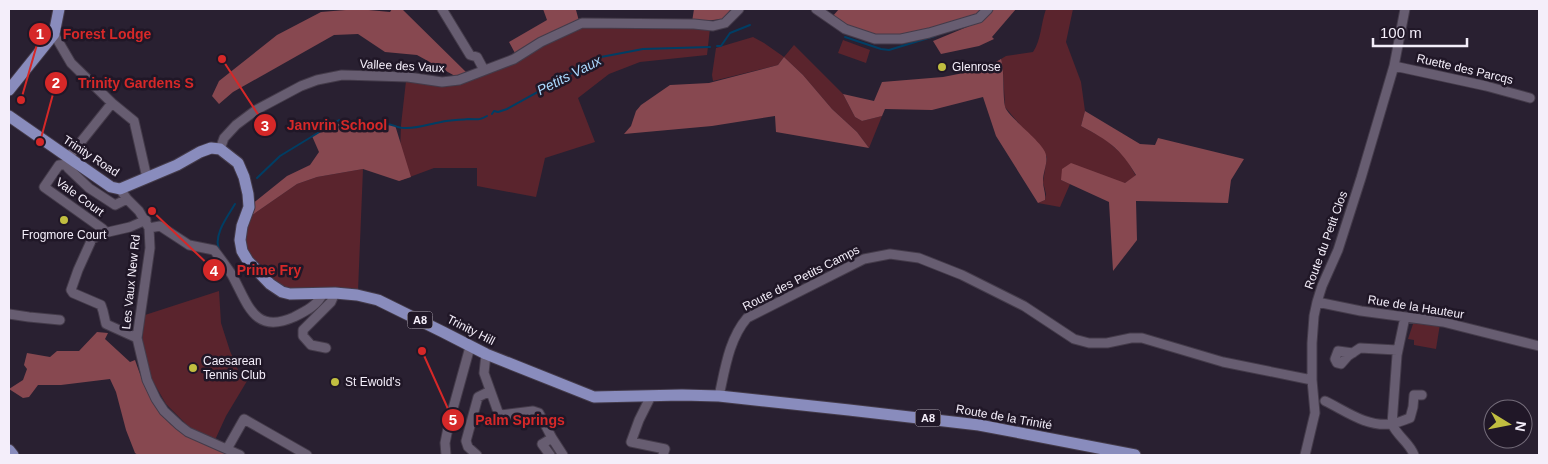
<svg xmlns="http://www.w3.org/2000/svg" width="1548" height="464" viewBox="0 0 1548 464" font-family="Arial,sans-serif">
  <style>
    .green { fill: #5a242d }
    .forest { fill: #874850 }
    .lines { fill: none; stroke-linecap: round; stroke-linejoin: round }
    .stream { stroke: #003e64; stroke-width: 2 }
    .minor-casing { stroke: #443b4a; stroke-width: 11 }
    .major-casing { stroke: #443b4a; stroke-width: 13 }
    .minor { stroke: #675d71; stroke-width: 9 }
    .major { stroke: #898cbd; stroke-width: 11 }
    .poi-dot { fill: #c1be40; stroke: #201727; stroke-width: 2 }
    .labels { text-anchor: middle; dominant-baseline: central; stroke-width: 5; stroke-linejoin: round; paint-order: stroke }
    .shield { fill: #201727; stroke: #b4aebb; stroke-width: 1 }
    .shield-label { font-size: 11px; font-weight: bold; fill: #f4eefa }
    .street-label { font-size: 12px; fill: #f4eefa; stroke: #201727 }
    .poi-label { font-size: 12px; fill: #f4eefa; stroke: #201727; text-anchor: start }
    .water-label { font-size: 14px; font-style: italic; fill: #abd8fd; stroke: #201727 }
    .leader { fill: none; stroke: #d62828; stroke-width: 2 }
    .callout-dot { fill: #d62828; stroke: #201727; stroke-width: 2 }
    .mark-label { font-size: 15px; text-anchor: middle; font-weight: bold; fill: #fff }
    .callout-label { font-size: 14px; text-anchor: middle; font-weight: bold; fill: #d62828; stroke: #201727; stroke-width: 5; stroke-linejoin: round; paint-order: stroke }
  </style>
  <rect width="100%" height="100%" fill="#292031"/>
  <path class="green" d="M1046,9H1073L1066,42L1081,82L1085,111L1081,126L1105,139L1125,157L1136,176L1125,183L1061,180L1070,184L1060,207L1038,203L1045,200L1046,194L1043,182L1047,157L1005,107L1003,71L1001,59L1006,56L1033,52C1041,41 1041,23 1046,9Z
    M583,27L710,28L707,55L640,62L609,74L578,98L595,142L545,158L536,197L477,186V168H434L399,181L401,125L406,81L444,85L489,73Z
    M753,37L764,43L784,57L794,45L843,94L855,117L862,121L882,116L869,148L857,132L832,109L803,75L784,57L778,65L713,81L712,75L716,48Z
    M843,40L870,50L866,63L838,53Z
    M363,169L358,291L300,292L281,288L249,256L244,240L248,218L297,184L317,177Z
    M219,291L221,323L230,351L241,377L247,381L226,416L215,440L190,428L166,404L151,378L146,360L142,341L145,315Z
    M1414,321L1440,324L1436,349L1414,345V340L1408,339Z"/>
  <path class="forest" d="M358,9L390,12L392,9H402L467,73L455,76L417,55L385,52L358,34L334,35L233,92L219,104L212,96L219,81L277,35L321,12Z
    M543,9H580L576,10L579,21L516,55L509,42L547,20Z
    M694,9H731L723,19L692,22Z
    M839,9H982L976,14C948,22 904,40 875,36C860,33 845,25 832,17Z
    M994,9H1016L992,37L994,39L979,46L941,54L933,41L979,22Z
    M784,57L803,75L832,109L857,132L869,148L776,132L775,116L712,126L624,134L631,126L636,111L641,105L670,85L709,83L778,65Z
    M1001,59C1005,71 1002,101 1006,109C1013,121 1045,144 1046,155C1048,163 1043,172 1043,181C1043,188 1046,193 1045,200L1038,203L996,136L983,97L932,110L885,109L882,116L862,121L855,117L843,94L874,101L882,82L943,77L984,69Z
    M1085,111L1140,144L1155,145L1158,138L1244,159L1231,180L1228,203L1136,201L1137,240L1113,271L1109,202L1061,180L1062,169L1071,163L1125,183L1136,175C1120,148 1109,141 1081,126Z
    M337,123L340,125H395L411,177L399,181L363,169L317,177L297,184L248,218L251,205L287,176L310,165L319,152L312,136Z
    M97,332L108,333L105,339L130,362L135,360C144,387 158,419 184,434C199,442 215,448 231,455H138L135,453L126,430L116,392L110,379L61,385H38L29,397L23,398L9,389L23,380L27,369L24,365L27,353L50,357L57,351H79Z"/>
  <g class="lines">
    <path class="stream" d="M845,37L881,49L889,50L935,36
      M717,46H721L730,33L750,25
      M492,114L494,111L498,112L507,109L601,57L643,49L710,47
      M257,178L280,156L339,120C348,127 352,128 363,129C372,131 377,126 385,124C391,123 397,128 404,128C417,129 429,124 441,122C450,120 460,120 468,119C477,119 478,121 487,116
      M219,249C213,235 228,216 235,204"/>
    <defs>
      <path id="minor" d="M442,9L470,55L477,57L484,70
        M816,9L845,29L875,39H901L929,33L979,18L988,9
        M54,34L71,63L112,103L134,121L147,178
        M1394,66L1486,86L1530,98
        M220,149L224,138L236,125L256,110L301,86L317,80L342,75L408,77L442,82L459,80L514,59L541,42L582,23L694,24L713,26L725,23L739,9
        M68,158L112,103
        M71,160L68,164V168L89,188L115,205L127,199
        M68,164L59,165L44,187L103,229L104,233
        M120,189L127,199L139,211L149,228L150,248L137,338L147,380L156,399L164,411L179,425L188,432L240,455
        M149,228L160,226L189,245L214,250C220,258 227,267 232,275C248,304 254,335 294,317C306,311 318,305 323,293
        M1317,302L1361,311L1443,322L1539,346
        M9,314L29,317L60,320
        M1405,317L1397,355L1392,424C1397,436 1410,443 1414,455
        M137,338L106,324L103,311L101,305L73,293L71,290L78,270L92,239L104,233L130,227L146,220
        M326,348L311,345L303,336V330L331,302L335,293
        M1353,353L1338,351L1335,359L1337,363L1341,364L1348,356L1360,348L1397,350
        M486,354L484,373L498,412L501,415L533,411L539,413L552,438L563,455
        M651,396L639,420L631,442L665,449L663,455
        M719,396C725,369 729,339 747,318L864,259L890,254L919,258L962,275L1024,306L1074,339L1089,343H1107L1131,338H1142L1223,362L1312,380
        M1325,401C1346,411 1366,427 1391,424C1398,423 1404,420 1410,418L1413,407L1414,395H1422
        M227,449L244,419L307,455
        M446,455L445,443L449,423L470,347
        M477,455L468,447L466,441L478,397L490,391
        M550,455L542,444L552,438
        M1305,455L1315,413L1312,380V343L1314,316L1317,302L1322,286L1338,250L1361,178L1394,66L1405,9"/>
      <path id="major" d="M9,90L54,34L59,9
        M9,116L111,187L120,189L177,165L200,152L211,148L220,149L238,163L244,177L248,194L249,207L242,226L240,240L242,251L248,261L270,284L282,292L290,294L335,293L357,295L378,300L443,332L486,354L594,397L682,395L719,396L849,410L979,425L1135,455
        M9,450L13,455"/>
    </defs>
    <use href="#minor" class="minor-casing"/>
    <use href="#major" class="major-casing"/>
    <use href="#minor" class="minor"/>
    <use href="#major" class="major"/>
  </g>
  <g class="poi-dot">
    <circle cx="942" cy="67" r="5"/>
    <circle cx="64" cy="220" r="5"/>
    <circle cx="193" cy="368" r="5"/>
    <circle cx="335" cy="382" r="5"/>
  </g>
  <g class="labels">
    <g class="shield">
      <rect x="407.5" y="311.5" width="25" height="17" rx="4"/>
      <rect x="915.5" y="409.5" width="25" height="17" rx="4"/>
    </g>
    <g class="shield-label">
      <text x="420" y="320">A8</text>
      <text x="928" y="418">A8</text>
    </g>
    <g class="street-label">
      <text transform="translate(402 66) rotate(3)">Vallee des Vaux</text>
      <text transform="translate(1465 69) rotate(13)">Ruette des Parcqs</text>
      <text transform="translate(91 156) rotate(33)">Trinity Road</text>
      <text transform="translate(80 197) rotate(36)">Vale Court</text>
      <text transform="translate(1326 240) rotate(-70)">Route du Petit Clos</text>
      <text transform="translate(801 278) rotate(-27)">Route des Petits Camps</text>
      <text transform="translate(131 282) rotate(-84)">Les Vaux New Rd</text>
      <text transform="translate(1416 307) rotate(9)">Rue de la Hauteur</text>
      <text transform="translate(471 330) rotate(27)">Trinity Hill</text>
      <text transform="translate(1004 417) rotate(10)">Route de la Trinité</text>
    </g>
    <g class="poi-label">
      <text x="952" y="67">Glenrose</text>
      <text x="64" y="235" text-anchor="middle">Frogmore Court</text>
      <text x="203" y="361">Caesarean<tspan x="203" dy="14">Tennis Club</tspan></text>
      <text x="345" y="382">St Ewold's</text>
    </g>
    <g class="water-label">
      <text transform="translate(569 75) rotate(-27)">Petits Vaux</text>
    </g>
  </g>
  <path class="leader" d="M21 100L40 34M40 142L56 83M222 59L265 125M152 211L214 270M422 351L453 420"/>
  <g class="callout-dot">
    <circle cx="21" cy="100" r="5"/>
    <circle cx="40" cy="142" r="5"/>
    <circle cx="222" cy="59" r="5"/>
    <circle cx="152" cy="211" r="5"/>
    <circle cx="422" cy="351" r="5"/>
    <circle cx="40" cy="34" r="12"/>
    <circle cx="56" cy="83" r="12"/>
    <circle cx="265" cy="125" r="12"/>
    <circle cx="214" cy="270" r="12"/>
    <circle cx="453" cy="420" r="12"/>
  </g>
  <g class="mark-label">
    <text x="40" y="39">1</text>
    <text x="56" y="88">2</text>
    <text x="265" y="131">3</text>
    <text x="214" y="276">4</text>
    <text x="453" y="425">5</text>
  </g>
  <g class="callout-label">
    <text x="107" y="39">Forest Lodge</text>
    <text x="136" y="88">Trinity Gardens S</text>
    <text x="337" y="130">Janvrin School</text>
    <text x="269" y="275">Prime Fry</text>
    <text x="520" y="425">Palm Springs</text>
  </g>
  <rect width="1548" height="464" fill="none" stroke="#f4eefa" stroke-width="20"/>
  <g transform="translate(1508 424) rotate(100)"><circle r="24" fill="#201727" stroke="#756d7b"/>
  <path d="M0-4L9 19L0 12L-9 19Z" fill="#c1be40"/>
  <text y="-8" font-size="14" font-weight="bold" text-anchor="middle" fill="#f4eefa">N</text>
  </g>
  <path d="M1373 38v8h94v-8" fill="none" stroke="#f4eefa" stroke-width="2.5"/>
  <text x="1380" y="38" font-size="15" fill="#f4eefa" stroke="#201727" stroke-width="4" paint-order="stroke">100 m</text>
</svg>
